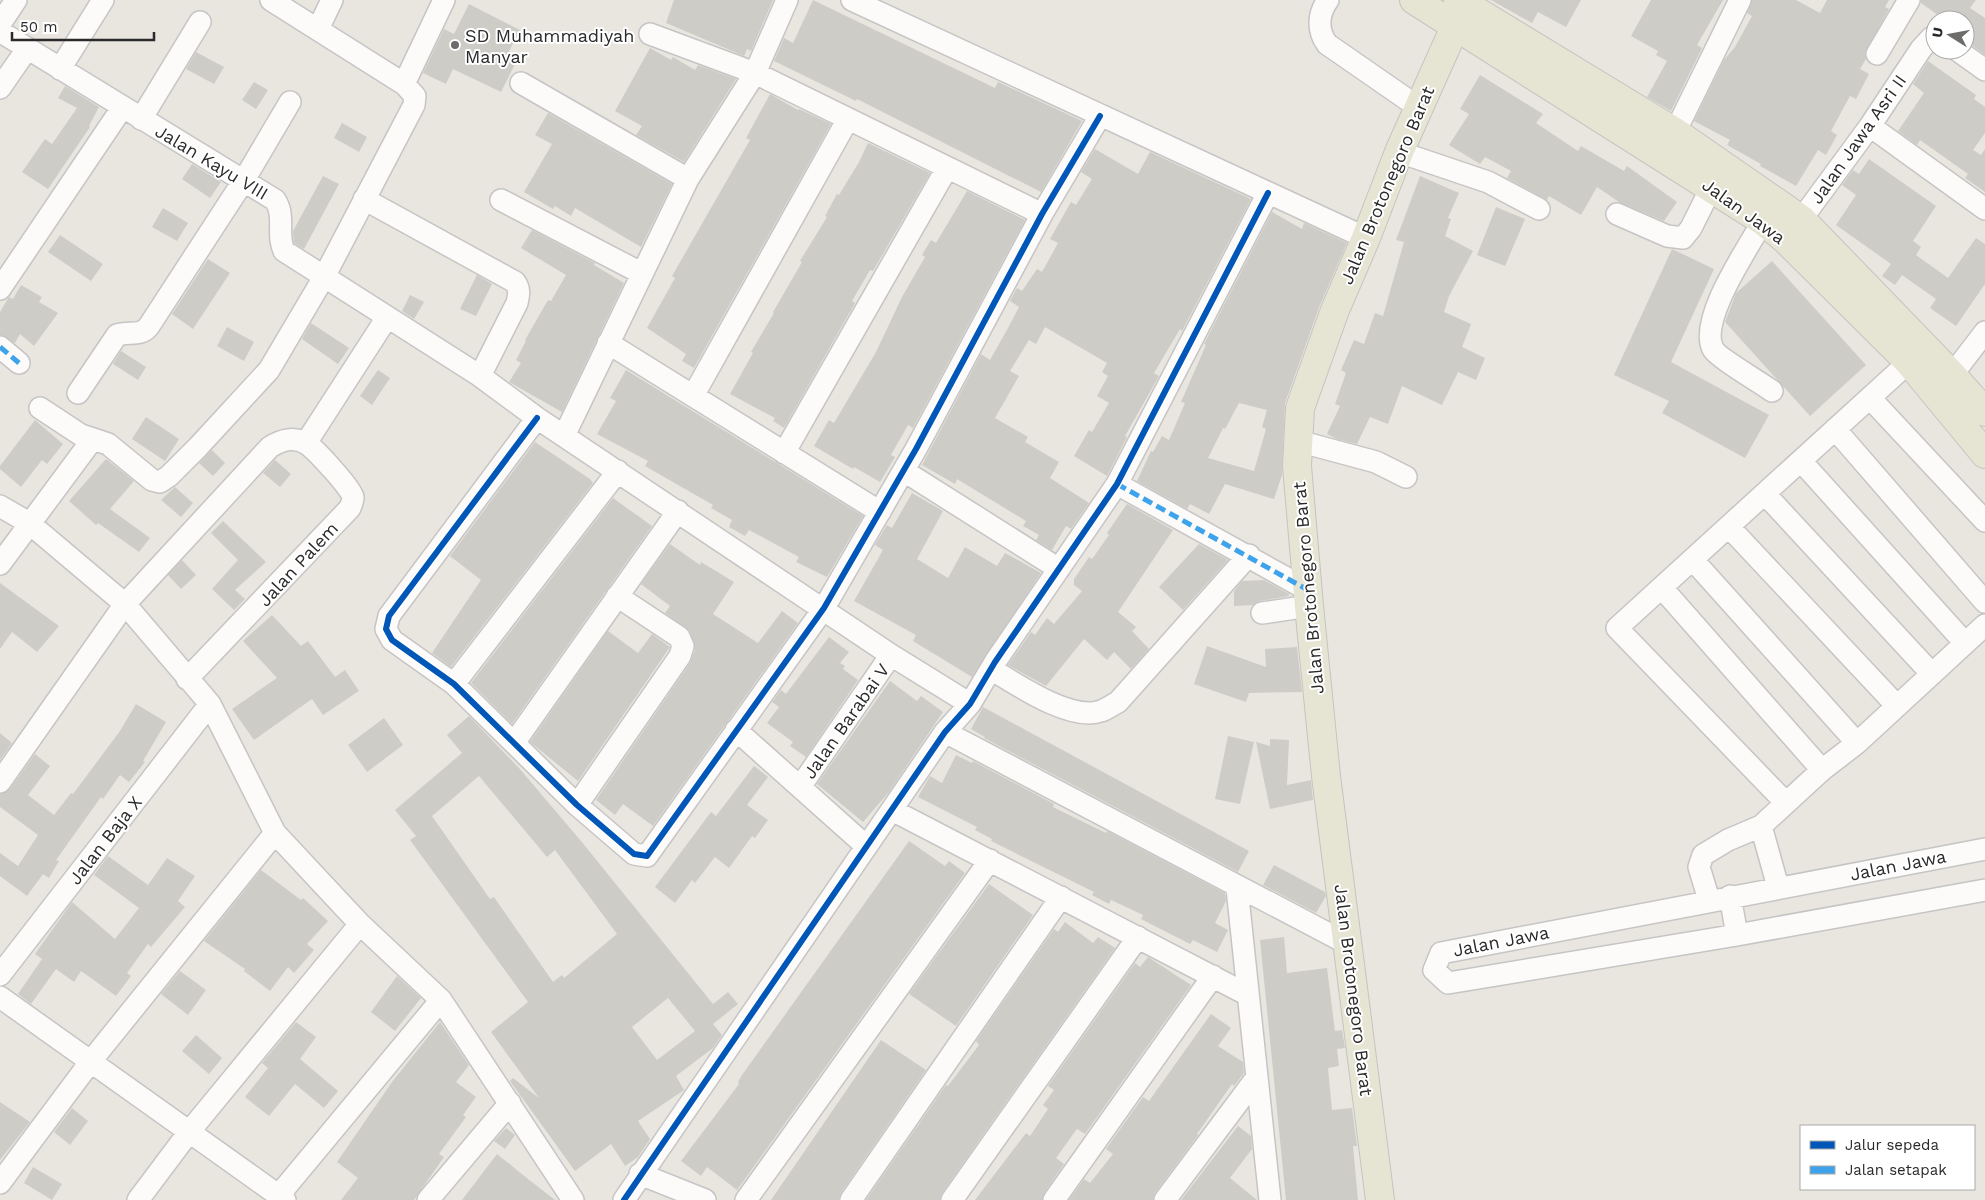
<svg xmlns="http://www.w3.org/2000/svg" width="1985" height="1200" viewBox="0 0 1985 1200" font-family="'Work Sans',sans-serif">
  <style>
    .building { fill: #ceccc7; fill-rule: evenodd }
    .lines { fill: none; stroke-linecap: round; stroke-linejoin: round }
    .minor-casing { stroke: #c6c5c5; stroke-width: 24 }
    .major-casing { stroke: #c4c4c1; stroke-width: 30 }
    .minor { stroke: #fcfbfa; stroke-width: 21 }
    .major { stroke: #e6e4d3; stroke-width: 28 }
    .quiet { stroke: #3ea3eb; stroke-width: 5; stroke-dasharray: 10 5; stroke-linecap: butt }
    .cycleway-casing { stroke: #fff; stroke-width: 9 }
    .cycleway { stroke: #0057b8; stroke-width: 6 }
    .poi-dot { fill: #6d6c6a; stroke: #fff; stroke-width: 2 }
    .labels { text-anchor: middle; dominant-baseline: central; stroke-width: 4; stroke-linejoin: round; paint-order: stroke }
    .poi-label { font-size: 18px; fill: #2a2a2a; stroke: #fff; text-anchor: start }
    .street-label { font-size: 18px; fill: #2a2a2a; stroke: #fff }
  </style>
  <rect width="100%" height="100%" fill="#e9e6e0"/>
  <path class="building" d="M674,0H773L751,51L747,49L744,56L666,23Z
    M813,0L995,88L998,82L1082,121L1041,192L857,99L856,101L774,61L784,38L793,43Z
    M1491,0H1581L1566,27L1538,12L1532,23Z
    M1651,0H1723L1697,45L1702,48L1671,111L1647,97L1667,61L1656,55L1658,51L1631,36Z
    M1752,0H1796L1820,13L1827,0H1889L1885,7L1889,9L1865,53L1866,59L1860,69L1869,74L1856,99L1850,96L1831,131L1837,135L1826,155L1818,150L1796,186L1760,166L1761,164L1727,145L1730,140L1694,121L1724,60L1735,47L1752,16L1747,13Z
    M1921,0H1976L1970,8L1985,18V55L1965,40V20H1945L1921,3Z
    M469,4L520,30L505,59L515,64L501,92L453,69L446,84L423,73L444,29L454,34Z
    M650,48L671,60L673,57L695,70L698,65L736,79L684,162L636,135L642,126L615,111Z
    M196,52L224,67L214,84L186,69Z
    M1928,61L1976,95L1974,99L1985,107V133L1973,150L1981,155L1985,149V192L1965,178L1968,174L1920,140L1917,145L1898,131L1924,93L1913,84Z
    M1480,75L1543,114L1536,123L1578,151L1581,146L1624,171L1627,166L1677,202L1664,221L1619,202L1597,187L1581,215L1549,196L1547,200L1507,178L1511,171L1485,157L1480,164L1449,145L1469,114L1460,109Z
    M254,82L268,90L256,109L242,100Z
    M65,86L99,107L89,126L90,127L48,189L22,172L45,139L52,144L77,108L58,98Z
    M770,94L798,110L799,109L831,124L694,368L682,361L686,354L647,328L675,278L672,276L750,140L746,138Z
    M548,113L672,184L641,247L575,208L571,216L555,206L553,209L524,192L552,144L535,135Z
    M342,123L367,137L359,152L334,138Z
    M868,143L930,173L873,271L870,270L852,301L855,303L784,428L773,421L775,418L730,394L753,353L751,352L774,313L773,312L802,262L800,261L827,217L825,216L837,194L839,195L859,162Z
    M1095,149L1138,174L1150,152L1251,199L1182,331L1180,329L1154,373L1159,376L1125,436L1127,437L1107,476L1074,456L1089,430L1092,432L1109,403L1097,396L1108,376L1102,372L1107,363L1045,327L1036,344L1029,340L1010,371L1019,376L995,418L1028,437L1025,442L1059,462L1050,478L1089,503L1071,529L1066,526L1052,550L1036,540L1039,535L1023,526L1026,521L957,479L955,484L922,465L981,354L990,360L1008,328L1019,307L1010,301L1017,288L1022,291L1037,269L1042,272L1058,243L1050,239L1071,202L1076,205L1092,179L1081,172Z
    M1869,159L1936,206L1913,241L1921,247L1916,255L1948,278L1976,238L1985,244V284L1956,326L1930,308L1936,299L1902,275L1895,285L1882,276L1891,264L1836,225L1856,195L1842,185L1853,170L1859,174Z
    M192,164L221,182L210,198L182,179Z
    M323,176L339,184L304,249L294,243L293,231Z
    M1420,176L1459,193L1448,218L1451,219L1445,236L1473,251L1449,296L1444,312L1471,324L1462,347L1485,358L1476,380L1458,372L1442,405L1402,386L1388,424L1370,417L1357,444L1337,439L1327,434L1340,406L1335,404L1346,373L1341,370L1354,340L1364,344L1375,313L1383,316L1404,242L1396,240Z
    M967,191L1025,220L913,428L908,425L891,455L895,457L880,482L854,467L853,469L814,446L829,420L834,423L876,352L902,297L925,257L922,255L931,240L936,243Z
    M1496,207L1525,219L1505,266L1477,255Z
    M163,208L188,223L177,241L152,227Z
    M1272,212L1302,229L1304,223L1347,243L1320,305L1285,403L1282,475L1274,499L1225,484L1209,514L1190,504L1187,509L1137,481L1151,451L1153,452L1162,436L1169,440L1185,403L1181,402L1206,345L1204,344ZM1239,403L1267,410L1262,427L1266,429L1254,471L1208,458L1223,428L1225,429Z
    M532,230L595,263L594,265L624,283L562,412L509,382L521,363L516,360L526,341L525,340L548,300L551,301L566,275L521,248Z
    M60,235L103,264L91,281L48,252Z
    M1672,249L1714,269L1671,362L1769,415L1745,458L1662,413L1669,401L1614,375Z
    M208,259L230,273L193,329L172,314Z
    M1772,261L1866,365L1810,416L1725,322L1736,293Z
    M477,275L492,284L476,316L460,309Z
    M21,285L42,297L39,302L58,313L34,346L20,334L15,343L0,335V312L9,297L13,299Z
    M410,295L424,302L414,319L402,311Z
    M311,323L349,348L338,364L302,339Z
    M227,327L254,342L244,361L217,346Z
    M121,351L146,367L138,380L113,364Z
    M378,370L390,378L372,405L360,396Z
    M626,370L863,516L827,577L796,562L799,557L749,530L745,536L729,527L732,520L711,508L713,505L645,466L648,461L597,434L616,401L610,398Z
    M146,417L179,439L165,461L132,439Z
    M35,420L63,444L47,464L42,460L21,487L0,469V466Z
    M535,442L590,479L593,483L451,667L432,653L481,580L450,556Z
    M212,450L225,463L213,476L199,463Z
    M106,459L134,481L110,509L150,538L139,552L98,523L96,525L69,501Z
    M275,460L291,474L280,487L263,473Z
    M175,487L193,503L181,517L161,500Z
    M912,493L943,511L917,559L948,578L965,547L997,566L1005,553L1041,573L972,677L913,641L916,635L854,601L883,550L875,545L887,525L892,528Z
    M613,498L652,526L512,724L471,683Z
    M1127,504L1173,530L1118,612L1136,627L1132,631L1149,649L1131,669L1114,652L1107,660L1084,639L1046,686L1008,665L1031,632L1035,635L1047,618L1054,624L1082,591L1074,585V579L1089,557L1092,559L1109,535L1107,533Z
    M223,521L266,562L235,590L245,599L234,610L212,589L238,560L211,533Z
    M670,544L700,565L701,562L734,582L713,614L758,643L782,611L798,623L653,826L623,804L615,815L596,800L690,663L695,650L690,631L665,613L670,606L641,584Z
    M1199,544L1228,560L1183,610L1159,587Z
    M182,560L196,575L181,589L168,575Z
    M1264,580L1289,594V596L1260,601L1253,605L1234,606V591L1242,581Z
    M0,583L59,626L37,652L12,632L0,649Z
    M272,615L301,646L308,641L335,677L345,670L359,691L323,715L312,699L254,740L232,709L277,678L243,641Z
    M608,631L638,653L652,634L670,647L578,781L530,742Z
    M829,637L849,652L840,663L845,666L843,669L858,680L806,757L790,746L793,742L767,723L779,707L772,702L781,690L786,694Z
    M1207,646L1266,667L1265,649L1297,647L1302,692L1249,693L1246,702L1194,684Z
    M890,681L917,701L921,696L943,712L889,792L863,822L817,784Z
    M136,704L166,722L143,761L145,762L129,782L120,775L103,799L101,797L56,860L59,861L49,878L43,874L27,896L0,876V853L18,866L38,835L0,807V794L10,789L35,754L50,766L28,795L54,815L71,793L73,794L120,731Z
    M983,707L1249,851L1238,872L984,738L985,737L971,729Z
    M469,716L519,768L581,841L713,1004L728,992L738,1004L713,1024L722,1035L713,1048L676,1076L684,1090L638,1121L650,1139L638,1157L625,1166L611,1144L575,1171L510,1081L513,1078L539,1098L491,1032L528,1002L410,840L416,836L395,810L462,753L447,735ZM479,776L547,857L555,850L617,934L564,978L562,975L553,982L494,897L490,899L432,816ZM668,998L695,1031L657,1060L632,1027Z
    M384,718L403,745L367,772L348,745Z
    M0,733L12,743L0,760Z
    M1228,736L1254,742L1240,804L1215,799Z
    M1270,739L1289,740L1287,785L1311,780L1313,800L1270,809L1256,742L1270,746Z
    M956,755L972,763L973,761L1054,804L1053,807L1106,833L1107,831L1225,893L1226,901L1215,923L1228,930L1217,952L1193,940L1190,944L1141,919L1143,915L1111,900L1109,904L1092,895L1094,892L991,841L992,839L975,830L977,827L918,797L930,776L942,783Z
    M754,766L768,777L747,805L768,820L755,838L752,836L729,868L715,857L695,883L692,880L675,903L655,887L711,812L716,816Z
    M909,841L945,866L949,861L965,873L737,1190L707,1167L701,1176L681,1161L739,1084L738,1082L742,1075Z
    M108,856L148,885L167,858L195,876L178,901L185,907L151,947L148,944L127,973L131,976L116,996L81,971L74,982L56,969L31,1004L18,994L42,959L35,954L72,902L115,939L139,908L94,875Z
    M1274,865L1325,892L1326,896L1316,913L1263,885Z
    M261,870L301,900L303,898L328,921L307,944L314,950L294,973L288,967L270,991L244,971L245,969L204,941Z
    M989,884L1033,915L956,1026L909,994Z
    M1065,922L1093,943L1098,937L1115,948L942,1193L940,1200H866L946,1085L948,1086L979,1045L976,1041L1054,929L1058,932Z
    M1284,937L1287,973L1327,968L1335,1031L1342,1030L1345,1048L1337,1049L1339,1066L1328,1068L1332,1110L1352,1108L1357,1146H1353L1358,1200H1286L1260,940Z
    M1148,957L1191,985L1085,1134L1077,1129L1056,1158L1064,1164L1044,1193L1042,1200H975L1026,1133L1030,1136L1048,1109L1043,1105L1054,1090L1048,1086L1135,963L1140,967Z
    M180,971L206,990L188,1015L161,994Z
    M397,976L421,998L395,1031L371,1012Z
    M1211,1014L1231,1028L1218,1046L1243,1062L1244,1073L1234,1086L1232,1084L1197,1134L1198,1135L1155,1193L1153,1200H1069L1084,1179L1090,1183L1113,1154L1106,1149L1143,1097L1149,1101Z
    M296,1022L316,1037L300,1059L338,1091L324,1108L295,1084L269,1116L245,1097L268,1068L262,1063Z
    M440,1022L469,1065L456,1082L476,1097L463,1115L466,1117L439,1154L444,1157L414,1200H341L358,1178L337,1162L392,1082Z
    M196,1035L222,1058L209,1074L182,1051Z
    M881,1040L926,1070L841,1193L839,1200H771Z
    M0,1102L30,1122L0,1160Z
    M72,1108L88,1121L70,1145L54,1132Z
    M1238,1126L1251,1136L1252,1149L1230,1178L1257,1200H1181Z
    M506,1128L515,1135L505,1149L494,1141Z
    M497,1154L528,1179L555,1200H462Z
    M33,1167L62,1184L52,1200L24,1183Z"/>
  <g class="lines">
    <defs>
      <path id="minor" d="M852,0L1366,238
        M1328,0C1318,14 1317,30 1327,44L1418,107
        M0,24L16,0
        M0,29L4,34L275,200C286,216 276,234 284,251L480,376L537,418L891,655L970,704
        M318,29L332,0
        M650,34L755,73L1042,214
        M1957,50L1985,70
        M1877,54L1909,0
        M60,69L103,0
        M521,83L688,179
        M404,84L444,0
        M0,88L27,49
        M141,119L200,22
        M1870,126L1985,209
        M1675,132L1740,0
        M1399,152L1488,182L1539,209
        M364,199L515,282C520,289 519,294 517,303L480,376
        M501,200L641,273
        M1617,214L1667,236L1683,238L1691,228L1712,186
        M1763,221C1748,248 1698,320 1713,349C1717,357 1761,383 1772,391
        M1792,232L1870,126L1921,49L1931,38H1935
        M0,289L122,108
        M608,343L880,512
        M0,347L19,363
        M1952,375L1985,332
        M78,393L117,335C129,331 141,337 149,326L244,180L290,102
        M693,396L848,119
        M1870,398L1985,521
        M40,408L81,435L108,444L152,480L160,482L169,476L198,447L269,370L324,277L414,105L415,96L404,84L271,0
        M537,418L389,616L386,629L392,640L454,684L577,805L634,854L647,856L824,608L916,449L1042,214L1100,116
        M1835,429L1985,602
        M564,436L688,179L755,73L787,0
        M1298,441L1376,462L1406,477
        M306,443L386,319
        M784,453L947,168
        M1801,461L1965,643
        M904,471L1059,569
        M1117,484L1308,590
        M1765,494L1932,674
        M0,506L29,523L125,604L210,704L275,833L360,924L441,1000L573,1200
        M1729,527L1897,706
        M1693,560L1857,743
        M0,564L92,440
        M1662,588L1822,770
        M1262,613L1309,606
        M991,669C1016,684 1071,722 1101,711C1107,709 1112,705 1118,702L1249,555
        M454,684L618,471
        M736,730L866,846
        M945,732L1348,944
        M514,743L678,511
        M0,782L125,604L270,447C281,440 295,436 307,444C315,449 352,489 353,497C353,501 351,505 350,508L187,679
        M800,787L891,655
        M1786,803L1617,628L1909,362
        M577,805L680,656L683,646L679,637L617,596
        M892,810L1248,995
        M1761,826L1778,887
        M1985,849L1441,953L1434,970L1448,983L1737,935L1985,890
        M1237,888L1270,1200
        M1730,896L1737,935
        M1709,900L1699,867L1703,855L1728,840L1761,826L1822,770L1857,743L1985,625
        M0,975L210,704
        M0,997L285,1200
        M640,1174L705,1200
        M0,1183L91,1061L275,833
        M279,1195L441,1000
        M138,1200L189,1132L360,924
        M428,1200L510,1103
        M624,1200L945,732L970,704L995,662L1117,484L1268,193
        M746,1200L990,860
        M851,1200L1061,897
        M952,1200L1138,937
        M1054,1200L1213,976
        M1165,1200L1257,1077"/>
      <path id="major" d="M1414,0L1763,221L1786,240L1909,362L1985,454
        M1458,0L1675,132L1802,220L1952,375L1985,412
        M1380,1200L1326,776L1309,606L1297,466L1300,408L1335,310L1366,238L1399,152L1467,0"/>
    </defs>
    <use href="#minor" class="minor-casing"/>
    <use href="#major" class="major-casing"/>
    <use href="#minor" class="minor"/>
    <use href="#major" class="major"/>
    <path class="quiet" d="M0,347L19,363
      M1117,484L1308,590"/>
    <defs>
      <path id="cycleway" d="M537,418L389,616L386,629L392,640L454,684L577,805L634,854L647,856L824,608L916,449L1042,214L1100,116
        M624,1200L945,732L970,704L995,662L1117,484L1268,193"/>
    </defs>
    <use href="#cycleway" class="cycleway-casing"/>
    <use href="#cycleway" class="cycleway"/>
  </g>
  <circle class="poi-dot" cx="455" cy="45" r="5"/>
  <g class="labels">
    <g class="poi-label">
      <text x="465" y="35">SD Muhammadiyah<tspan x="465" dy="21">Manyar</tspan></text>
    </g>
    <g class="street-label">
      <text transform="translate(1858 139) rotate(-55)">Jalan Jawa Asri II</text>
      <text transform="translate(212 162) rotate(31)">Jalan Kayu VIII</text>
      <text transform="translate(1387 185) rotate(-67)">Jalan Brotonegoro Barat</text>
      <text transform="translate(1744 211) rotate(36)">Jalan Jawa</text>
      <text transform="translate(298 564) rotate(-47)">Jalan Palem</text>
      <text transform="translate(1308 588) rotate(-95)">Jalan Brotonegoro Barat</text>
      <text transform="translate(846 721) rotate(-55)">Jalan Barabai V</text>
      <text transform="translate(105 840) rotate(-52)">Jalan Baja X</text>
      <text transform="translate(1898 865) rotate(-11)">Jalan Jawa</text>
      <text transform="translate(1501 941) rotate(-11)">Jalan Jawa</text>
      <text transform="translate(1354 990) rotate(83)">Jalan Brotonegoro Barat</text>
    </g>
  </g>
  <rect x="1800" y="1125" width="175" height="65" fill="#ffffff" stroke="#aaaaaa"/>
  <rect x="1810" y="1141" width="25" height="8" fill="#0057b8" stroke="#aaaaaa"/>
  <text x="1845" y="1150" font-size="15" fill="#2a2a2a">Jalur sepeda</text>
  <rect x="1810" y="1166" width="25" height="8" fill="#3ea3eb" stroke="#aaaaaa"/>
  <text x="1845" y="1175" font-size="15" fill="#2a2a2a">Jalan setapak</text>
  <g transform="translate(1950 35) rotate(281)"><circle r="24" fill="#ffffff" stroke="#aaaaaa"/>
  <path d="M0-4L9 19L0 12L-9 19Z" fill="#6d6c6a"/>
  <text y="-8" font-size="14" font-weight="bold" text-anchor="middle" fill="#2a2a2a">U</text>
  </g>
  <path d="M12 32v8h142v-8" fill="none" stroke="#2a2a2a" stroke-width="2.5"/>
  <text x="20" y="32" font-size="15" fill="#2a2a2a" stroke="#ffffff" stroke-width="4" paint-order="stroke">50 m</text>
</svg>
